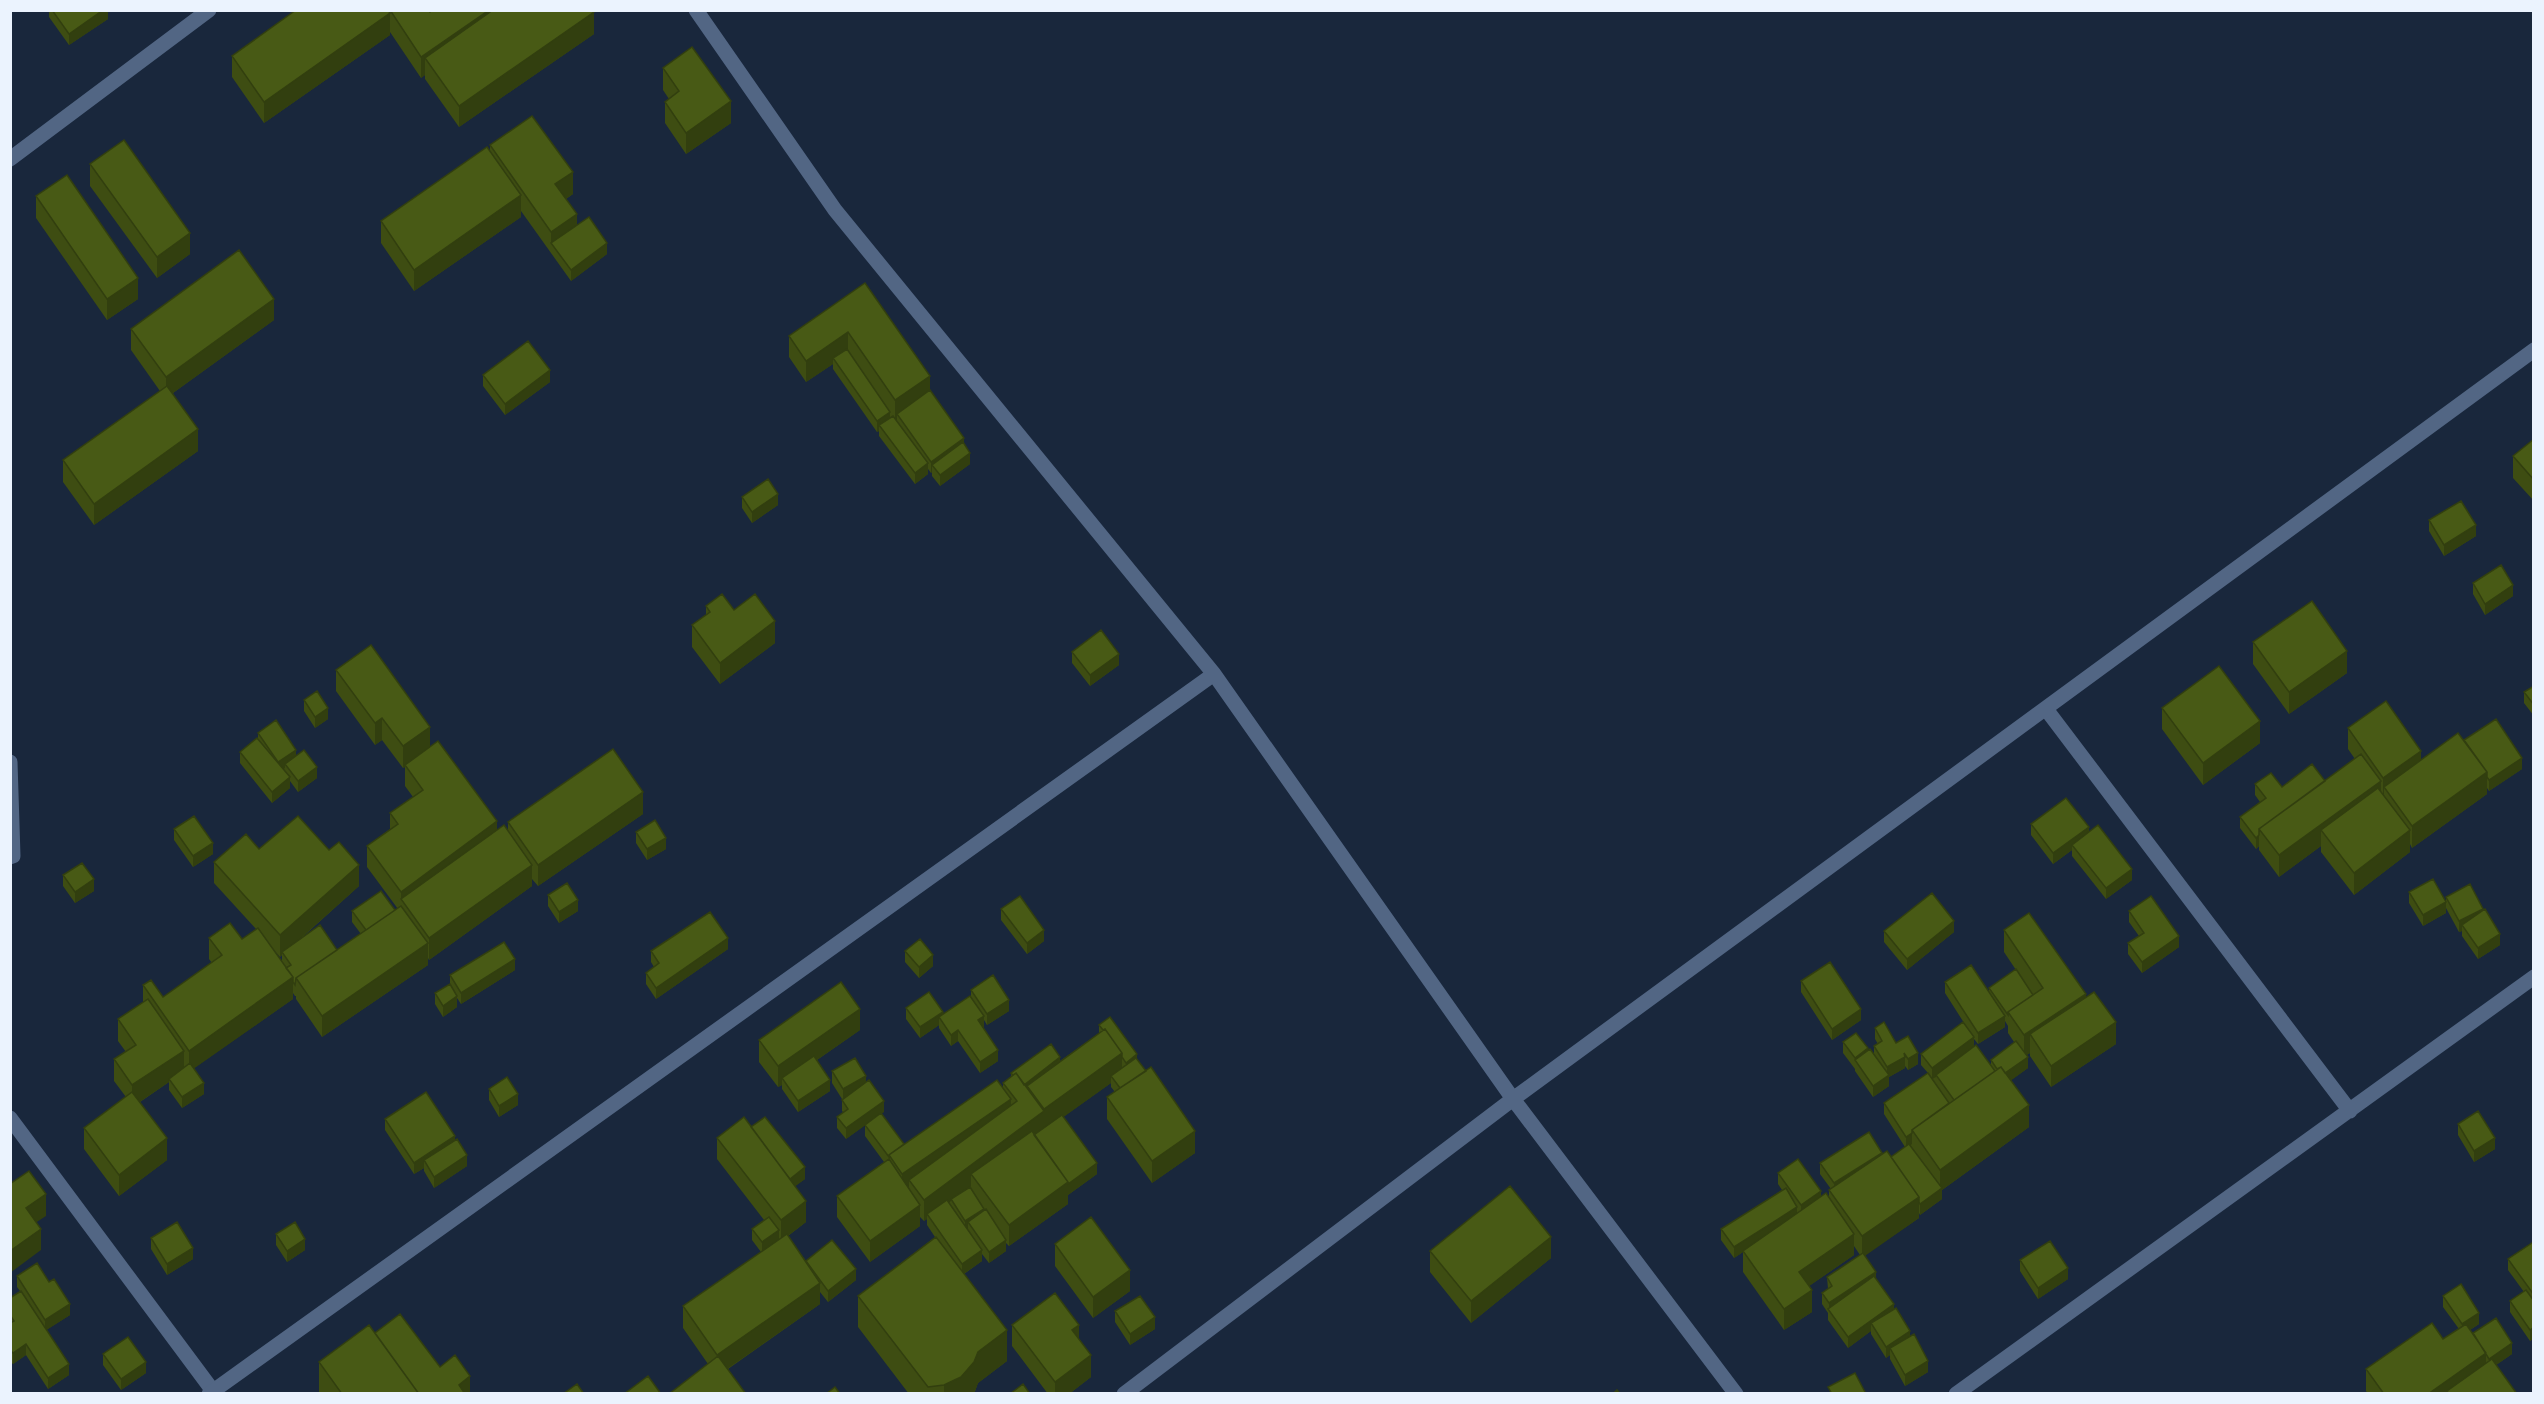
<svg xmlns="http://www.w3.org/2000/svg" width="2544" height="1404" viewBox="0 0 2544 1404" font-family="Mulish,sans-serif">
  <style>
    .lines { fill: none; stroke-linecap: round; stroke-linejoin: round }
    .lane { stroke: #526684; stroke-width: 15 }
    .street { stroke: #526684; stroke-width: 15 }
    .wall { fill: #3e4d12; fill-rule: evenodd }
    .shaded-wall { fill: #323f0f }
    .building { fill: #485a15; stroke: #323f0f; stroke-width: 1.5 }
  </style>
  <rect width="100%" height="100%" fill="#19273c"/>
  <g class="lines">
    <path class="lane" d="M10,1118L213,1391"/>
    <path class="street" d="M696,10L835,210L1214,674L1513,1099L1736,1394
      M10,159L209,10
      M2046,709L2350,1111
      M10,762L13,856L10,857
      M209,1394L1214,674
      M1124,1394L1513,1099L2534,350
      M1956,1394L2534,977"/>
  </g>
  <path class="wall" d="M49,10H108V19L69,45L49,17Z
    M296,10H429L430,12L594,34L459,127L425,79V75L421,78L390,32V35L264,123L232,77V56Z
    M663,68L731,123L686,154L665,123V102L669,99L663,90Z
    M490,145L573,194L566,199L577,225L607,254L571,281L521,211V217L414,291L381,243V221L490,150Z
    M90,164L190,254L157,278L90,186Z
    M36,196L138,299L107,320L36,218Z
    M865,283L930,390L964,443L970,464L940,486L932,476V472L931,473L928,469V474L915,484L879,436V431L877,432L833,369V364L806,382L789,357V336Z
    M274,320L173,393L198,451L94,525L63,482V460L160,391L131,350V329Z
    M483,375L550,382L505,415L483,386Z
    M2534,439V501L2513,478V456Z
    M742,497L778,505L752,523L742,508Z
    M2429,520L2476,536L2444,556L2429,531Z
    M2473,583L2513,596L2485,615L2473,594Z
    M706,606L775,643L720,684L692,647V625L706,615Z
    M2253,642L2347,673L2289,714L2253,664Z
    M1072,652L1119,665L1090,686L1072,663Z
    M336,670L430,747L497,830L508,831V822L643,814L538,886L532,879V886L429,960L428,958V965L322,1037L296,999V996H295L293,993V999L194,1068L204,1094L182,1108L169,1090V1082L140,1102L167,1160L119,1196L84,1149V1128L126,1097L114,1081V1059L126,1052L118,1041V1019L143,1003V985L163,997L212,963L209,959V938L242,939L256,929L214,883V862L259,849L359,886L297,942L337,950L361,934L352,922V911L395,910L398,909L367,867V846L390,829V813L413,797L405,786V767L403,768L382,740L375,745L336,691ZM271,947L280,957L282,955V963Z
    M2534,686V716L2524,703V692Z
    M304,700L328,719L315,728L304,711Z
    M2162,708L2260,743L2203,785L2162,729Z
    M2348,728L2421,760L2464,740L2522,769L2489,791L2487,788V794L2412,848L2410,844V852L2354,895L2321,852V846L2279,877L2259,850V846L2256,849L2240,828V817L2260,802L2255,795V784L2282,787L2325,781L2355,759L2348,749Z
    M258,733L296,756L317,778L298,792L290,781V788L272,803L240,763V752L258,738Z
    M2031,824L2089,832L2132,880L2106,899L2072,856V850L2053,864L2031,835Z
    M174,829L213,854L193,867L174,840Z
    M636,832L666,849L647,860L636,843Z
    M63,875L94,891L75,903L63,886Z
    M2409,892L2446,902V897L2483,910L2500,945L2478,959L2462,936V931L2459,932L2446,908V913L2423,926L2409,903Z
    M548,895L578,911L559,923L548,906Z
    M1001,909L1044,941L1027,954L1001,920Z
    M2129,911L2179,947L2142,973L2128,954V943L2139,936L2129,922Z
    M2004,930L2086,997L2116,1044L2051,1087L2030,1056V1053L2026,1055L2028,1068L2011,1080L2029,1127L1942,1190V1199L1920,1215L1919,1213V1218L1865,1255L1876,1279L1910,1337L1928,1372L1905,1386L1890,1359V1355L1886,1358L1871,1334V1331L1848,1348L1828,1320V1313L1822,1304V1293L1828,1289L1827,1277L1860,1255L1854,1246V1255L1809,1286L1812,1312L1784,1330L1743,1272V1252L1734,1258L1721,1240V1229L1782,1190L1778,1184V1173L1821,1197L1829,1198V1190L1831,1189L1820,1174V1163L1882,1154L1891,1157L1905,1147L1884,1114V1103L1928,1073L1921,1065V1054L1966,1026L1945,993V982L1989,993V988L2016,970L2004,952ZM2005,1021L2008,1026V1033L2014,1042L1991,1060V1065L1974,1046V1039L1978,1044L2005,1027Z
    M1884,931L1954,932L1907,970L1884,942Z
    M728,949L656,999L646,984V973L654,967L651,962V951Z
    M905,951L933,966L919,978L905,962Z
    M515,970L461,1004L457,998V1007L443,1017L435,1004V993L450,984V975Z
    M1801,981L1861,1020L1832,1040L1801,992Z
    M971,990L1009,1011L987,1025L984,1020V1027L983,1028L998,1061L980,1073L958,1041L951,1046L939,1028V1025L920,1038L906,1019V1008L943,1015L971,998Z
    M1099,1025L1137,1059L1195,1153L1152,1183L1107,1119V1097L1115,1092L1111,1087V1083L1063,1117L1097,1174L1068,1195V1204L1009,1246L1006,1243V1251L989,1263L982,1254V1261L964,1274L1007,1361L978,1383L974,1394H909L858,1327V1296L935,1237L927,1225V1219L924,1221L920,1217V1226L870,1262L837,1217V1196L884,1162L865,1136V1125L846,1139L837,1128V1117L843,1112L842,1111V1099L832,1083V1071L866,1083L884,1112L881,1113L904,1144L1003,1088V1083L1011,1077V1073L1060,1061L1099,1033Z
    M1875,1028L1896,1043L1918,1064L1908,1070L1905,1066V1068L1889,1077V1086L1873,1097L1855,1071V1069L1843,1053V1042L1868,1051L1874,1055V1046L1878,1044L1875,1039Z
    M860,1030L817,1060L830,1091L798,1112L782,1089V1085L778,1087L759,1062V1040Z
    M489,1089L518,1105L499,1117L489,1100Z
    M385,1119L455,1140L467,1166L434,1188L424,1171V1168L414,1174L385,1130Z
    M2458,1124L2495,1149L2474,1162L2458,1135Z
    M751,1127L805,1179L795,1186L806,1222L788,1236L806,1261L856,1280L828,1302L820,1292V1304L728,1369L708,1364L683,1328V1306L761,1252L752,1240V1229L764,1220L717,1159V1138Z
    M276,1234L305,1250L287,1262L276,1245Z
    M151,1238L193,1259L167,1275L151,1249Z
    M1055,1244L1130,1291L1093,1318L1055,1266Z
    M2534,1245V1338L2530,1341L2510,1312V1301L2524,1292L2508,1270V1259Z
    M1430,1251L1551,1258L1471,1323L1430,1272Z
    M2020,1260L2068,1279L2038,1299L2020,1271Z
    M17,1276L70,1315L46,1330L69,1375L48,1389L26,1355L13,1364L10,1361V1298L20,1291L17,1287Z
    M2443,1296L2479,1324L2470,1330L2473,1333L2512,1354L2496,1365L2517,1394H2368L2366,1391V1369L2443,1339L2459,1329L2443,1307Z
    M1115,1311L1155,1329L1130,1345L1115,1322Z
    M1012,1325L1079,1340L1091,1377L1069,1394H1048L1012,1346Z
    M375,1333L440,1367L470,1394H319V1362Z
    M103,1354L146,1373L121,1390L103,1365Z"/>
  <path class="shaded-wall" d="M103,10H108V19L69,45V34Z
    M489,10H512L425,58V75L421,78V57Z
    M594,12V34L459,127V106Z
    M390,13V35L264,123V102Z
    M731,101V123L686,154V133Z
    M573,172V194L555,206V184Z
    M521,195V217L414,291V270Z
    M577,214V236L551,243V232Z
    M190,233V254L157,278V257Z
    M607,243V254L571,281V270Z
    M138,278V299L107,320V299Z
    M274,299V320L166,398V377Z
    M848,332V353L833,358V364L806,382V361Z
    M550,370V382L505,415V404Z
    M930,376V398L897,414V420L895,421V400Z
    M890,412V423L879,425V431L877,432V421Z
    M198,429V451L94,525V504Z
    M964,438V449L932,465V472L931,473V462Z
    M970,453V464L940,486V475Z
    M928,463V474L915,484V473Z
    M778,494V505L752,523V512Z
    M2476,525V536L2444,556V545Z
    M2513,585V596L2485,615V604Z
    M775,621V643L720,684V663Z
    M2347,651V673L2289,714V692Z
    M1119,654V665L1090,686V675Z
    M328,708V719L315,728V717Z
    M382,718V740L375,745V723Z
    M2260,721V743L2203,785V763Z
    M430,727V749L405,765V767L403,768V746Z
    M296,750V761L285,764V768L278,773V762Z
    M2421,751V773L2384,787V799H2383V778Z
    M2522,758V769L2489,791V780Z
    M317,767V778L298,792V781Z
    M2487,772V794L2412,848V826Z
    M290,777V788L272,803V792Z
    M2381,781V803L2321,830V846L2279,877V855Z
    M643,792V814L538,886V865Z
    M497,821V843L401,900V892Z
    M2089,827V838L2072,845V850L2053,864V853Z
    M2410,830V852L2354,895V873Z
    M2259,835V846L2256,849V838Z
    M666,838V849L647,860V849Z
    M213,843V854L193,867V856Z
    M359,865V886L283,954L282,952V955L280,957V935Z
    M532,865V886L429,960V938Z
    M2132,869V880L2106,899V888Z
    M94,879V891L75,903V892Z
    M578,900V911L559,923V912Z
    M2446,902V913L2423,926V915Z
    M2483,909V920L2462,925V931L2459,932V921Z
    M1954,921V932L1907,970V959Z
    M1044,930V941L1027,954V943Z
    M2500,934V945L2478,959V948Z
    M2179,936V947L2142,973V962Z
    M728,938V949L656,999V988Z
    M428,943V965L322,1037V1016Z
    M933,955V966L919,978V967Z
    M515,959V970L461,1004V993Z
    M293,977V999L189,1072V1051Z
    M2086,994V1016L2030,1034V1053L2024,1057V1035Z
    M457,996V1007L443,1017V1006Z
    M1009,1000V1011L987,1025V1014Z
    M860,1009V1030L785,1082L782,1078V1085L778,1087V1066Z
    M1861,1009V1020L1832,1040V1029Z
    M943,1012V1023L939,1017V1025L920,1038V1027Z
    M984,1016V1027L978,1031V1020Z
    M2005,1016V1027L1978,1044V1033Z
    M2116,1022V1044L2051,1087V1066Z
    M958,1030V1041L951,1046V1035Z
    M1974,1037V1048L1936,1075V1077L1932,1079V1068Z
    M1868,1048V1059L1855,1060V1058Z
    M998,1050V1061L980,1073V1062Z
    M184,1051V1072L169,1079V1082L132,1107V1085Z
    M1122,1053V1074L1111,1076V1083L1044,1131V1109Z
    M1918,1053V1064L1908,1070V1059Z
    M1137,1054V1065L1126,1074V1063Z
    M1060,1057V1068L1027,1086V1094L1021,1087Z
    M1905,1057V1068L1889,1077V1086L1873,1097V1086L1887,1076V1067Z
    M2028,1057V1068L2002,1087V1076Z
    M866,1076V1087L843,1100V1089Z
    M830,1080V1091L798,1112V1101Z
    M204,1083V1094L182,1108V1097Z
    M518,1094V1105L499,1117V1106Z
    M1011,1099V1120L909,1180V1191L902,1195V1174Z
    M884,1101V1112L846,1139V1128Z
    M2029,1105V1127L1942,1190V1199L1920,1215V1204L1940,1190V1170Z
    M1044,1111V1133L971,1174V1186L952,1200L951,1199V1201L929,1217L927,1214V1219L924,1221V1200Z
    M1195,1131V1153L1152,1183V1161Z
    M1912,1133V1144L1906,1148V1137Z
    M455,1136V1147L424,1160V1168L414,1174V1163Z
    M167,1138V1160L119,1196V1175Z
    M2495,1138V1149L2474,1162V1151Z
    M1882,1153V1164L1834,1194V1183Z
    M467,1155V1166L434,1188V1177Z
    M1097,1163V1174L1068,1195V1204L1009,1246V1225L1068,1182Z
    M805,1167V1179L789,1191V1180Z
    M1821,1191V1202L1801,1216V1205Z
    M46,1194V1216L26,1229V1208Z
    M1919,1197V1218L1862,1258V1236Z
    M806,1201V1222L781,1241V1220Z
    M920,1205V1226L870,1262V1241Z
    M1797,1207V1218L1743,1251V1252L1734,1258V1247Z
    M984,1209V1220L968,1222V1230L965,1232V1221Z
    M41,1229V1250L10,1273V1251Z
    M779,1230V1241L762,1253V1242Z
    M1854,1234V1255L1799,1293V1272Z
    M1551,1237V1258L1471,1323V1301Z
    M305,1239V1250L287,1262V1251Z
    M1006,1240V1251L989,1263V1252Z
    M193,1248V1259L167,1275V1264Z
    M982,1250V1261L962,1275V1264Z
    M2068,1268V1279L2038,1299V1288Z
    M856,1269V1280L828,1302V1291Z
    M1130,1270V1291L1093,1318V1297Z
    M1876,1272V1283L1829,1311V1303Z
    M820,1283V1304L717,1376V1355Z
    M1812,1290V1312L1784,1330V1309Z
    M70,1304V1315L45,1331V1320Z
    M1894,1304V1315L1871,1323V1331L1848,1348V1337Z
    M2479,1313V1324L2462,1335V1324Z
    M1155,1317V1329L1130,1345V1334Z
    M1079,1325V1346L1072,1330Z
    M2534,1327V1338L2530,1341V1330Z
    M1007,1330V1361L978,1383L974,1394H944V1385L978,1352Z
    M1910,1331V1342L1890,1348V1355L1886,1358V1347Z
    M2512,1343V1354L2489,1370V1359Z
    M26,1344V1355L13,1364V1353Z
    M2486,1353V1375L2447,1391V1394H2428Z
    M1091,1355V1377L1069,1394H1055V1382Z
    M1928,1361V1372L1905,1386V1375Z
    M146,1362V1373L121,1390V1379Z
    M69,1364V1375L48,1389V1378Z
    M470,1376V1394H459V1385Z"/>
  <path class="building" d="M52,10H103L69,34Z
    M296,10H388L390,13L264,102L232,56Z
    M390,10H429L430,12L433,10H489L421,57Z
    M493,10H593L594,12L459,106L425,58Z
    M692,47L731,101L686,133L665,102L679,91L663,68Z
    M532,116L573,172L555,184L577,214L551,232L490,145Z
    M124,140L190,233L157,257L90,164Z
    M487,147L521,195L414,270L381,221Z
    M67,175L138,278L107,299L36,196Z
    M589,217L607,243L571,270L551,243Z
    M239,250L274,299L166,377L131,329Z
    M865,283L930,376L895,400L848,332L806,361L789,336Z
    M528,341L550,370L505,404L483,375Z
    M847,349L890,412L877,421L833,358Z
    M167,386L198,429L94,504L63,460Z
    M930,390L964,438L931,462L897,414Z
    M893,416L928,463L915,473L879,425Z
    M2534,439V480L2513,456Z
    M963,442L970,453L940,475L932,465Z
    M768,479L778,494L752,512L742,497Z
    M2461,501L2476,525L2444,545L2429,520Z
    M2501,565L2513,585L2485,604L2473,583Z
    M722,594L734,610L755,594L775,621L720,663L692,625L710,612L706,606Z
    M2312,601L2347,651L2289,692L2253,642Z
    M1101,630L1119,654L1090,675L1072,652Z
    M371,645L430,727L403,746L382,718L375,723L336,670Z
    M2219,666L2260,721L2203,763L2162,708Z
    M2534,686V705L2524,692Z
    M317,691L328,708L315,717L304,700Z
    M2386,701L2421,751L2383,778L2348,728Z
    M2496,719L2522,758L2489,780L2487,777V772L2464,740Z
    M276,720L296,750L278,762L258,733Z
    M2458,733L2487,772L2412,826L2384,787Z
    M257,738L290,777L272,792L240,752Z
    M438,741L497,821L401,892L367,846L398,824L390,813L423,790L405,765Z
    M613,749L643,792L538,865L508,822Z
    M304,750L317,767L298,781L285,764Z
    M2361,754L2381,781L2279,855L2259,829Z
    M2312,764L2325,781L2259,829V835L2256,838L2240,817L2266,798L2255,784L2271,773L2282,787Z
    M2378,788L2410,830L2354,873L2321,830Z
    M2066,798L2089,827L2053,853L2031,824Z
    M194,816L213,843L193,856L174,829Z
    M298,816L329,850L339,842L359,865L280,935L214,862L246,834L259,849Z
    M655,820L666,838L647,849L636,832Z
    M504,825L532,865L429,938L401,899Z
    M2098,825L2132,869L2106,888L2072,845Z
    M82,863L94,879L75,892L63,875Z
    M2433,879L2446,902L2423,915L2409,892Z
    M567,883L578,900L559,912L548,895Z
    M2470,884L2483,909L2459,921L2446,897Z
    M381,891L395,910L366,930L352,911Z
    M1932,893L1954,921L1907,959L1884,931Z
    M1020,896L1044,930L1027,943L1001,909Z
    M2151,896L2179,936L2142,962L2128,943L2144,933L2129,911Z
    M401,906L428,943L322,1016L296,978Z
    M2485,909L2500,934L2478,948L2462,925Z
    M710,912L728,938L656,988L646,973L659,963L651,951Z
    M2029,913L2086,994L2024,1035L2008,1012L2043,988L2004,930Z
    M230,923L242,939L258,928L293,977L189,1051L143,985L151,980L163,997L222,955L209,938Z
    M320,925L337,950L296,978L295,985L293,982V977L286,968L291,965L282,952Z
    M920,939L933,955L919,967L905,951Z
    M504,942L515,959L461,993L450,975Z
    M1830,962L1861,1009L1832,1029L1801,981Z
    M1971,965L2005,1016L1978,1033L1945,982Z
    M2016,969L2033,995L2008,1012V1015L1989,988Z
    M993,975L1009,1000L987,1014L971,990Z
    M841,982L860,1009L778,1066L759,1040Z
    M450,984L457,996L443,1006L435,993Z
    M929,992L943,1012L920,1027L906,1008Z
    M2094,992L2116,1022L2051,1066L2030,1034Z
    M970,996L984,1016L978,1020L998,1050L980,1062L958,1030L951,1035L939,1017Z
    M148,999L184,1051L132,1085L114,1059L136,1045L118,1019Z
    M1110,1017L1137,1054L1126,1063L1122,1057V1053L1105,1029L1103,1030L1099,1025Z
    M1884,1022L1896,1043L1908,1036L1918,1053L1908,1059L1904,1053L1905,1057L1887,1067L1874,1046L1882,1041L1875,1028Z
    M1963,1022L1974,1037L1932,1068L1921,1054Z
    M1105,1029L1122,1053L1044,1109L1027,1086Z
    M1856,1033L1868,1048L1855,1058L1843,1042Z
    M2016,1041L2028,1057L2005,1073L2001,1067L1997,1069L1991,1060Z
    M1051,1044L1060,1057L1024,1085L1016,1073L1013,1075L1011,1073Z
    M1976,1045L1995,1071L1954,1100L1936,1075Z
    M1870,1049L1889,1075L1873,1086L1855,1060Z
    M814,1056L830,1080L798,1101L782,1078Z
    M855,1058L866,1076L843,1089L832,1071Z
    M1136,1058L1146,1071L1120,1088L1111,1076Z
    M190,1063L204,1083L182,1097L169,1079Z
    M1151,1067L1195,1131L1152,1161L1107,1097Z
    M2001,1067L2029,1105L1940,1170L1912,1130Z
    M1016,1073L1044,1111L924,1200L909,1180L1017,1101L1003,1083Z
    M1928,1073L1949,1103L1912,1130V1133L1906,1137L1884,1103Z
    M507,1077L518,1094L499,1106L489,1089Z
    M869,1080L884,1101L846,1128L837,1117L848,1109L842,1100Z
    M997,1080L1011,1099L902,1174L889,1155Z
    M132,1092L167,1138L119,1175L84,1128Z
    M426,1092L455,1136L414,1163L385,1119Z
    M2478,1111L2495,1138L2474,1151L2458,1124Z
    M881,1113L904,1144L889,1155V1157L865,1125Z
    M1062,1115L1097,1163L1068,1184V1182L1034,1135Z
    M744,1117L806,1201L781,1220L717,1138Z
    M765,1117L805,1167L790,1179L751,1127Z
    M1032,1131L1068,1182L1009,1225L971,1174Z
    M1869,1132L1882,1153L1834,1183L1820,1163Z
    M457,1139L467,1155L434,1177L424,1160Z
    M1909,1144L1942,1188L1920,1204L1919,1202V1197L1891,1157Z
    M1887,1151L1919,1197L1862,1236L1829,1190Z
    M889,1159L920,1205L870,1241L837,1196Z
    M1798,1159L1821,1191L1801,1205L1778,1173Z
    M29,1171L46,1194L26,1208L41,1229L10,1251V1184Z
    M1510,1186L1551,1237L1471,1301L1430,1251Z
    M970,1187L984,1209L965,1221L951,1199Z
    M1786,1188L1797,1207L1734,1247L1721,1229Z
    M1826,1193L1854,1234L1799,1272L1812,1290L1784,1309L1743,1251Z
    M947,1200L982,1250L962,1264L927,1214Z
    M986,1209L1006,1240L989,1252L968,1222Z
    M769,1217L779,1230L762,1242L752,1229Z
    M1091,1217L1130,1270L1093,1297L1055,1244Z
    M177,1222L193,1248L167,1264L151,1238Z
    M295,1222L305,1239L287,1251L276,1234Z
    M787,1234L820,1283L717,1355L683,1306Z
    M936,1237L1007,1330L978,1352L974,1362L961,1377L944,1385L928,1387L858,1296Z
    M832,1240L856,1269L828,1291L806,1261Z
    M2050,1241L2068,1268L2038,1288L2020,1260Z
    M2532,1243L2534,1245V1295L2508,1259Z
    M1863,1253L1876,1272L1829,1303L1822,1293L1832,1286L1827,1277Z
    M37,1263L49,1282L54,1279L70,1304L45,1320L17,1276Z
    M1874,1276L1894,1304L1848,1337L1828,1309Z
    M2461,1284L2479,1313L2462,1324L2443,1296Z
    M2526,1290L2534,1301V1327L2530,1330L2510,1301Z
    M21,1291L69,1364L48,1378L26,1344L13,1353L10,1350V1323L14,1321L10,1315V1298Z
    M1055,1293L1079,1325L1072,1330L1091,1355L1055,1382L1012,1325Z
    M1140,1296L1155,1317L1130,1334L1115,1311Z
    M1896,1308L1910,1331L1886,1347L1871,1323Z
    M400,1314L440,1367L455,1355L470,1376L459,1385L465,1394H419L375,1333Z
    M2496,1318L2512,1343L2489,1359L2473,1333Z
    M2432,1323L2443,1339L2466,1324L2486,1353L2428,1394H2384L2366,1369Z
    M369,1325L419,1394H342L319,1362Z
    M1914,1334L1928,1361L1905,1375L1890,1348Z
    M128,1337L146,1362L121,1379L103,1354Z
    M718,1356L746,1394H669Z
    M2492,1359L2517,1394H2449L2447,1391Z
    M1855,1373L1866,1394H1832L1828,1387Z
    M648,1376L661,1394H624Z
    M577,1384L584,1394H563Z
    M1023,1384L1030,1394H1010Z
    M835,1387L840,1394H826Z
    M1617,1390L1620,1394H1613Z"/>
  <rect width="2544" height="1404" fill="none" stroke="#ebf3fe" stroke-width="24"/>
</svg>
